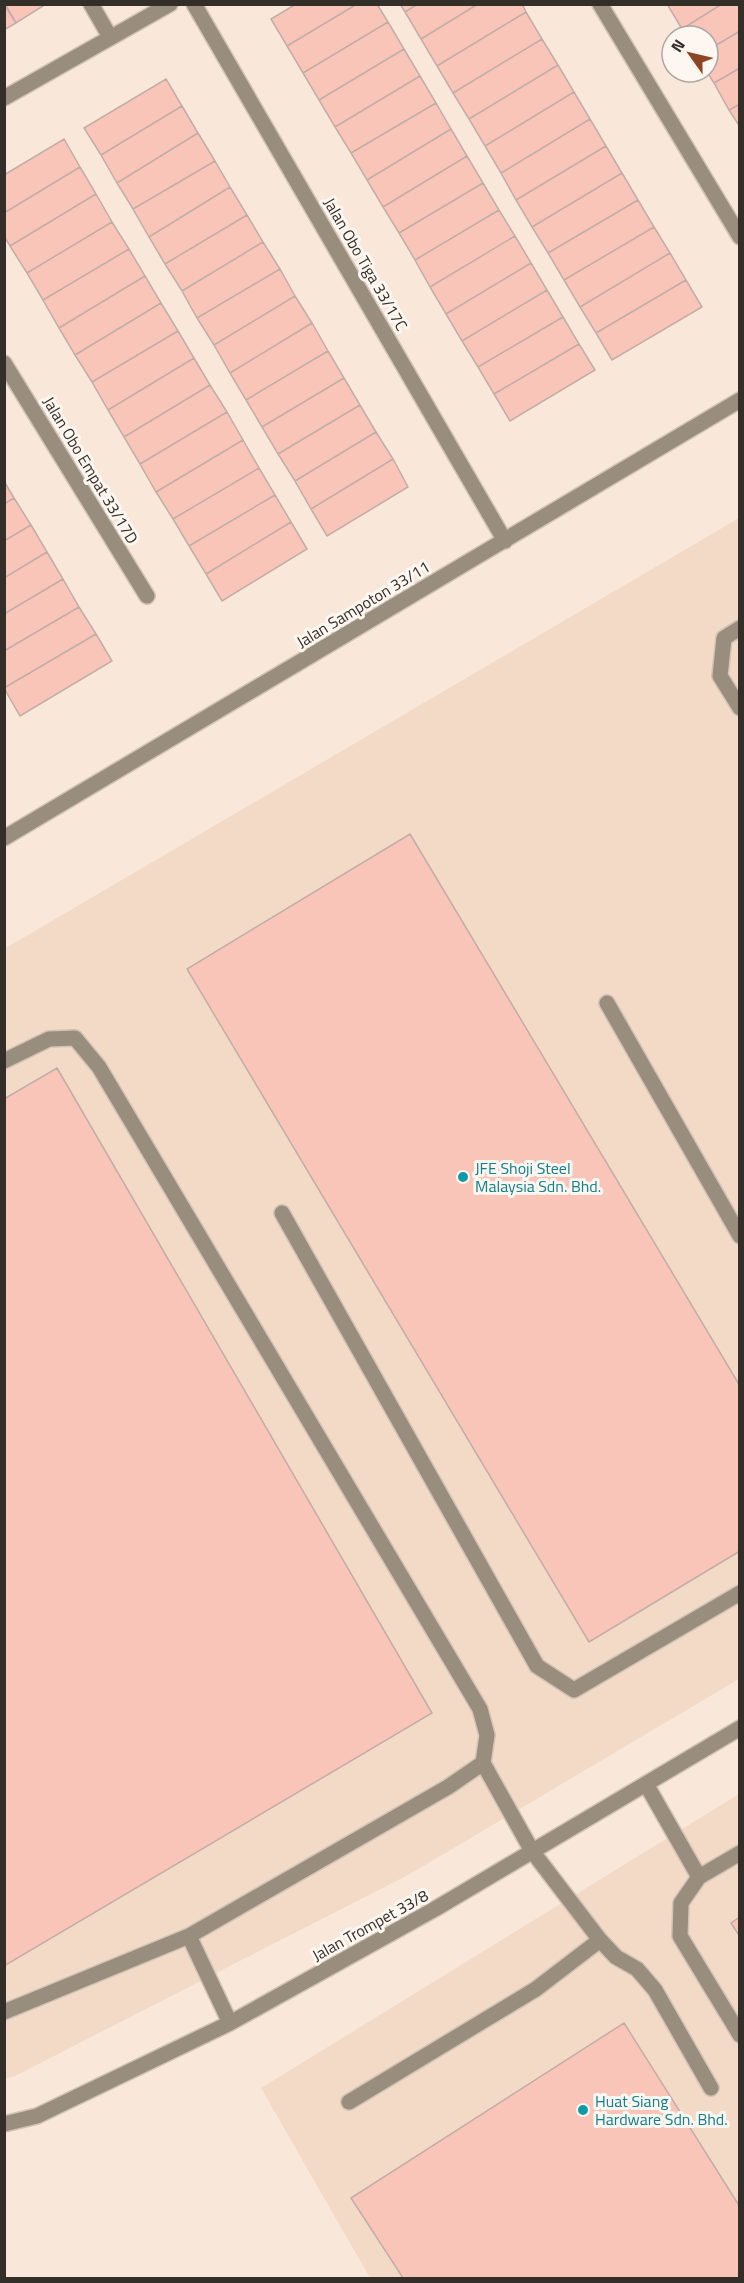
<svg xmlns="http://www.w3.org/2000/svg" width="744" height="2283" viewBox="0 0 744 2283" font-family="'Titillium Web',sans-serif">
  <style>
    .built { fill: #f2dac7 }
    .building { fill: #fac5b9; stroke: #c2aca7; stroke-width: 1.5 }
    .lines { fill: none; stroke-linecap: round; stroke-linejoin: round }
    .minor-casing { stroke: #d2c3b6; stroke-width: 18 }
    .minor { stroke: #998e7d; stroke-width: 15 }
    .culture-dot { fill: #0f9aa8; stroke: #fef7f1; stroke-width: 2 }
    .labels { text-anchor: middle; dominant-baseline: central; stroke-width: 6; stroke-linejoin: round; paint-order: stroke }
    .street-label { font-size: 16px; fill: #342e28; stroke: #fef7f1 }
    .culture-label { font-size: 16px; fill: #0d838f; stroke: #fef7f1; text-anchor: start }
  </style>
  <rect width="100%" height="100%" fill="#f9e8d9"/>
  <path class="built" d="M739,518V1679L410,1874L17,2075L5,2079L4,949Z
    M739,1794V2278H370L261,2088Z"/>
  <path class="building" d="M4,4L16,23L4,30Z
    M5,4H42L43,6L16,23Z
    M296,4H357L287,46L271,19Z
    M357,4H377L388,22L303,73L287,46Z
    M400,4H418L405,12Z
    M418,4H478L421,39L405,12Z
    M478,4H522L526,12L437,66L421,39Z
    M667,4H722L682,29Z
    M722,4H740V31L708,50V36H686L682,29Z
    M526,12L542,39L453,93L437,66Z
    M388,22L404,49L319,100L303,73Z
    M740,31V68L714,83L707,72L708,50Z
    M542,39L558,65L469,119L453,93Z
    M404,49L420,76L335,127L319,100Z
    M558,65L574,92L485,146L469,119Z
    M740,68V104L729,110L714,83Z
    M420,76L436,103L351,153L335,127Z
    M166,79L182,106L101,155L84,128Z
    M574,92L590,119L501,173L485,146Z
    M436,103L451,129L367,180L351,153Z
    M740,104V127L729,110Z
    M182,106L198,133L117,183L101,155Z
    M590,119L606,146L516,200L501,173Z
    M451,129L467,156L383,207L367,180Z
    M198,133L215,161L133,209L117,183Z
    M64,139L80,167L4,213V175Z
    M606,146L622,173L532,227L516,200Z
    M467,156L483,183L399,233L383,207Z
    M215,161L230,187L149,237L133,209Z
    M80,167L96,194L10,246L4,236V213Z
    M622,173L638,200L548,253L532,227Z
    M483,183L499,210L415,260L399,233Z
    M230,187L247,215L165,264L149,237Z
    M96,194L112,222L27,273L10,246Z
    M638,200L654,227L564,280L548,253Z
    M499,210L515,236L430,287L415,260Z
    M247,215L263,242L182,291L165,264Z
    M112,222L129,249L43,300L27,273Z
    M654,227L670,253L580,307L564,280Z
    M515,236L531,263L446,314L430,287Z
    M263,242L280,269L197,318L182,291Z
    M129,249L145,276L59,328L43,300Z
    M670,253L686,280L596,333L580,307Z
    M531,263L547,290L462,341L446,314Z
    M280,269L295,296L214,345L197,318Z
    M145,276L161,303L75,355L59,328Z
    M686,280L702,307L612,360L596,333Z
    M547,290L563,317L478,367L462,341Z
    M295,296L312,323L230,373L214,345Z
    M161,303L178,331L92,382L75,355Z
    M563,317L579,344L494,394L478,367Z
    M312,323L328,351L246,400L230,373Z
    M178,331L194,358L108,410L92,382Z
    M579,344L595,370L510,421L494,394Z
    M328,351L344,378L262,427L246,400Z
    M194,358L210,385L124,437L108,410Z
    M344,378L360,405L278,454L262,427Z
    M210,385L227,412L140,464L124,437Z
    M360,405L376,432L295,481L278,454Z
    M227,412L243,440L156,492L140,464Z
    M376,432L393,459L311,509L295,481Z
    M243,440L259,468L173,519L156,492Z
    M393,459L408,487L327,536L311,509Z
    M259,468L275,495L189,546L173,519Z
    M4,481L14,498L4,504Z
    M275,495L291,522L206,574L189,546Z
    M14,498L31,525L4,541V504Z
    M291,522L307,549L222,601L206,574Z
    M31,525L47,552L4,578V541Z
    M47,552L63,579L4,614V578Z
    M63,579L79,607L4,651V614Z
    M79,607L96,634L4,688V651Z
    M96,634L112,661L20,716L4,688Z
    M410,834L740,1386V1551L589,1642L187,969Z
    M57,1068L432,1713L4,1966V1099Z
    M740,1917V1937L731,1923Z
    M624,2023L740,2207V2278H403L351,2198Z"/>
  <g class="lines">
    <defs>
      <path id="minor" d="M91,4L110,37
        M194,4L505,541
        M600,4L740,237
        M4,98L170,4
        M4,363L147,596
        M740,628L724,638L720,676L740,708
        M4,838L740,400
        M607,1003L740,1236
        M4,1061L49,1039L75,1038L99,1067L480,1709L487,1735L483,1763L532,1851L600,1940L536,1989L349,2102
        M282,1213L537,1666L574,1690L740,1593
        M646,1784L699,1877L681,1903L680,1936L740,2035
        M699,1877L740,1853
        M189,1936L230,2023
        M600,1940L616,1957L637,1969L655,1990L711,2088
        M4,2012L189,1936L448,1787L483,1763
        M4,2124L37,2116L230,2023L435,1909L740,1728"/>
    </defs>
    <use href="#minor" class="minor-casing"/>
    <use href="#minor" class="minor"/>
  </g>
  <g class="culture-dot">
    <circle cx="463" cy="1177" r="6"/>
    <circle cx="583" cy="2110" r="6"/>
  </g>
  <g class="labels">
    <g class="street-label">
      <text transform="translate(366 264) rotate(60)">Jalan Obo Tiga 33/17C</text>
      <text transform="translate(91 470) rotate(59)">Jalan Obo Empat 33/17D</text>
      <text transform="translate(363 604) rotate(-31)">Jalan Sampoton 33/11</text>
      <text transform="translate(370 1925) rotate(-29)">Jalan Trompet 33/8</text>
    </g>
    <g class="culture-label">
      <text x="475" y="1168">JFE Shoji Steel<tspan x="475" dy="18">Malaysia Sdn. Bhd.</tspan></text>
      <text x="595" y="2101">Huat Siang<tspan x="595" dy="18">Hardware Sdn. Bhd.</tspan></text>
    </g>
  </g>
  <rect width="744" height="2283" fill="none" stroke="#342e28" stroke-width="12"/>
  <g transform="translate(690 54) rotate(304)"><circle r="28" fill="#fef7f1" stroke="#ada7a1" stroke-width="1.5"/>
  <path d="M0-4.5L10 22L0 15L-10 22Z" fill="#8d4524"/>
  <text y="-9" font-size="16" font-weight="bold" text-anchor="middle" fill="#342e28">N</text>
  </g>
</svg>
